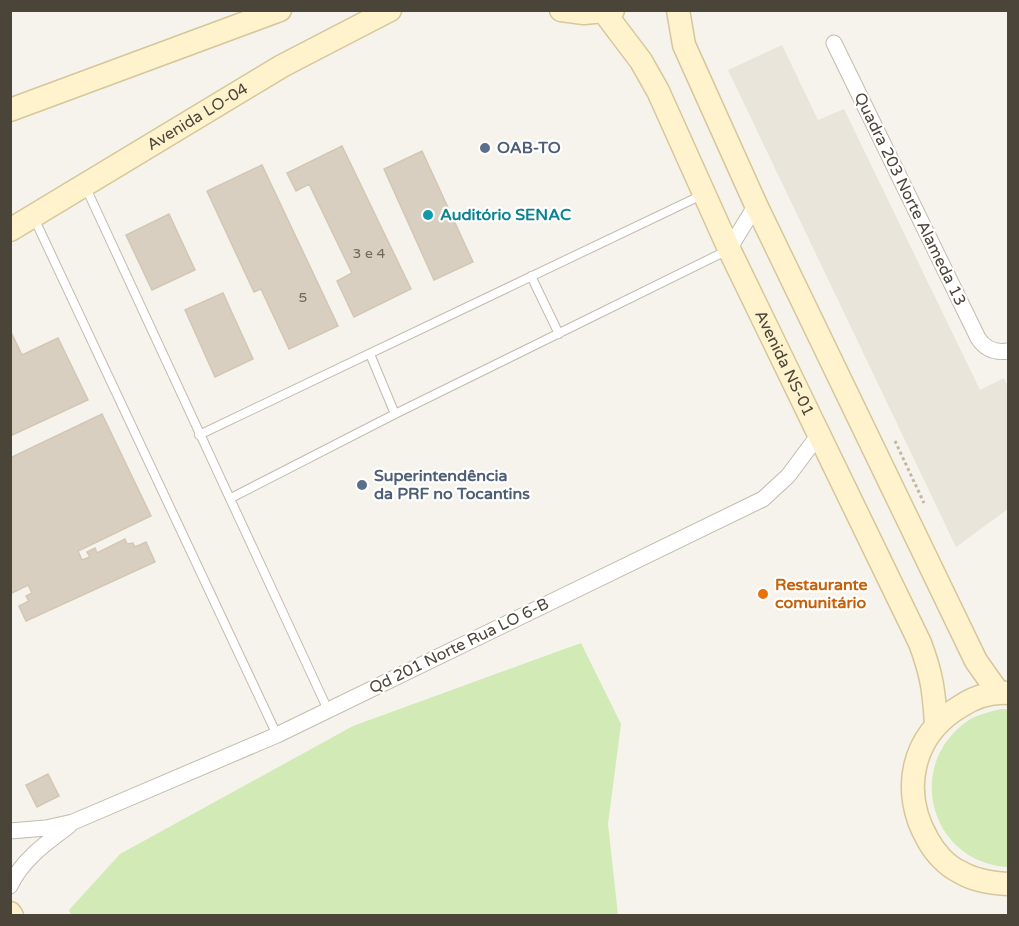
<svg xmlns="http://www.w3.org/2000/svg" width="1019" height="926" viewBox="0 0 1019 926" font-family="'Varela Round',sans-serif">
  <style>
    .residential { fill: #eae5da }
    .green { fill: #d2eab5 }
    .building { fill: #d8cfc1; stroke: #d3c7b4; stroke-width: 1.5 }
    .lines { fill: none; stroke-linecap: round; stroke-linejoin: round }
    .lane-casing { stroke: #c2bbae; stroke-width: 10 }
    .street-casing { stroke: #c2bbae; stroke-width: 17 }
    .secondary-casing { stroke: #d6c79b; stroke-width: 25 }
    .path { stroke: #c4b79f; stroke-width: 3; stroke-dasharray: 3 3; stroke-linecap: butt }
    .lane { stroke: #fff; stroke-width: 8 }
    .street { stroke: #fff; stroke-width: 15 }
    .secondary { stroke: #fff3cd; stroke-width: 22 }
    .service-dot { fill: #5c6f8a; stroke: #fff; stroke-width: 2 }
    .culture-dot { fill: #0f9aa8; stroke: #fff; stroke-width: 2 }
    .food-dot { fill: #e8710a; stroke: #fff; stroke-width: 2 }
    .labels { text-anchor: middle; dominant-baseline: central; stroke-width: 4.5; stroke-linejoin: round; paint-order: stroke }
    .number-label { font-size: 14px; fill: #6e675b }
    .street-label { font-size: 16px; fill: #4b4439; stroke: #fff }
    .service-label { font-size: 16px; font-weight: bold; fill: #4e5e75; stroke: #fff; text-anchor: start }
    .culture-label { font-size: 16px; font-weight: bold; fill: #0d838f; stroke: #fff; text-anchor: start }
    .food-label { font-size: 16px; font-weight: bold; fill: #c56008; stroke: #fff; text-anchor: start }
  </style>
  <rect width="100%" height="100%" fill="#f6f3ec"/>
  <path class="residential" d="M782,45L818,120L844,109L980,390L1004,378L1008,387V509L956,547L728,70Z"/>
  <path class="green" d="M581,643L621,724L608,824L618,915H71L69,910L120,854L353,726Z
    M1000,709H1008V867C930,863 903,764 969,720C977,715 990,712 1000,709Z"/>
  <path class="building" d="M342,146L411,289L354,317L337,281L352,273L309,184L296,191L287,173Z
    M422,151L473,262L434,280L384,169Z
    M262,165L338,326L289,349L261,289L254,292L207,191Z
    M169,214L195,270L152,290L126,235Z
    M223,293L253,359L215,377L185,310Z
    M10,330L22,355L58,338L88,400L10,436Z
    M102,414L151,516L78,551L82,560L90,557L87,552L95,548L97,553L125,539L127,544L133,543L135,547L146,542L155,562L26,621L19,606L29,601L26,596L32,593L28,585L10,594V458Z
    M48,774L59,796L37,807L26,785Z"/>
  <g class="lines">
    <defs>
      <path id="lane" d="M86,188L328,710
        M34,218L277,735
        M531,276L559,334
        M370,354L395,414
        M199,435L702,195
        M231,498L395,414L728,250"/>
      <path id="street" d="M834,43L978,338C985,349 995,353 1008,351
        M729,249L756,205
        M10,831L46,828L73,822L277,735L763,499L788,476L820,433
        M10,886C22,860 46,843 69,826"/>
      <g id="secondary">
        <path d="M561,10L584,13L613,10"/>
        <path d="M678,10L684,45L756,205L976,661L998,692"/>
        <path id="s1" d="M604,12L641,61L658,91L729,249L920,643C932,675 934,691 936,725"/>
        <path d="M10,110L280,10"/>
        <path id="s2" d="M10,230L282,66L390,10"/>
        <path d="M1008,693C992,692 975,697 961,706C911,735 900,792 928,840C935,853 947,866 960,872C975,881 992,883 1008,884"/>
        <path d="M10,913L12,916"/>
      </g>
    </defs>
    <use href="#lane" class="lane-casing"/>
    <use href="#street" class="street-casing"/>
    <use href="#secondary" class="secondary-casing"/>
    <path class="path" d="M895,441L924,503"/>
    <use href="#lane" class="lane"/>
    <use href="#street" class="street"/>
    <use href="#secondary" class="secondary"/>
  </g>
  <g class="service-dot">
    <circle cx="485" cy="148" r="6"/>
    <circle cx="362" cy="485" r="6"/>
  </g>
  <circle class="culture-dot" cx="428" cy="215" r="6"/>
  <circle class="food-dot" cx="763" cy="594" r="6"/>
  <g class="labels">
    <g class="number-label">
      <text x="369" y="253">3 e 4</text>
      <text x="303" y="297">5</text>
    </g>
    <g class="street-label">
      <text stroke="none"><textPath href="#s2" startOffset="219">Avenida LO-04</textPath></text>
      <text transform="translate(910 199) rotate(64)">Quadra 203 Norte Alameda 13</text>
      <text stroke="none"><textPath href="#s1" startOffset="396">Avenida NS-01</textPath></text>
      <text transform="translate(459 646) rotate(-26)">Qd 201 Norte Rua LO 6-B</text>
    </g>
    <g class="service-label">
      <text x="497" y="148">OAB-TO</text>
      <text x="374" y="476">Superintendência<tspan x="374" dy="18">da PRF no Tocantins</tspan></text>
    </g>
    <g class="culture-label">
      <text x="440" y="215">Auditório SENAC</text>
    </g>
    <g class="food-label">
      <text x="775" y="585">Restaurante<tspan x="775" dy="18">comunitário</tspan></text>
    </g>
  </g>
  <rect width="1019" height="926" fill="none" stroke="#4b4439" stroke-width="24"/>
</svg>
